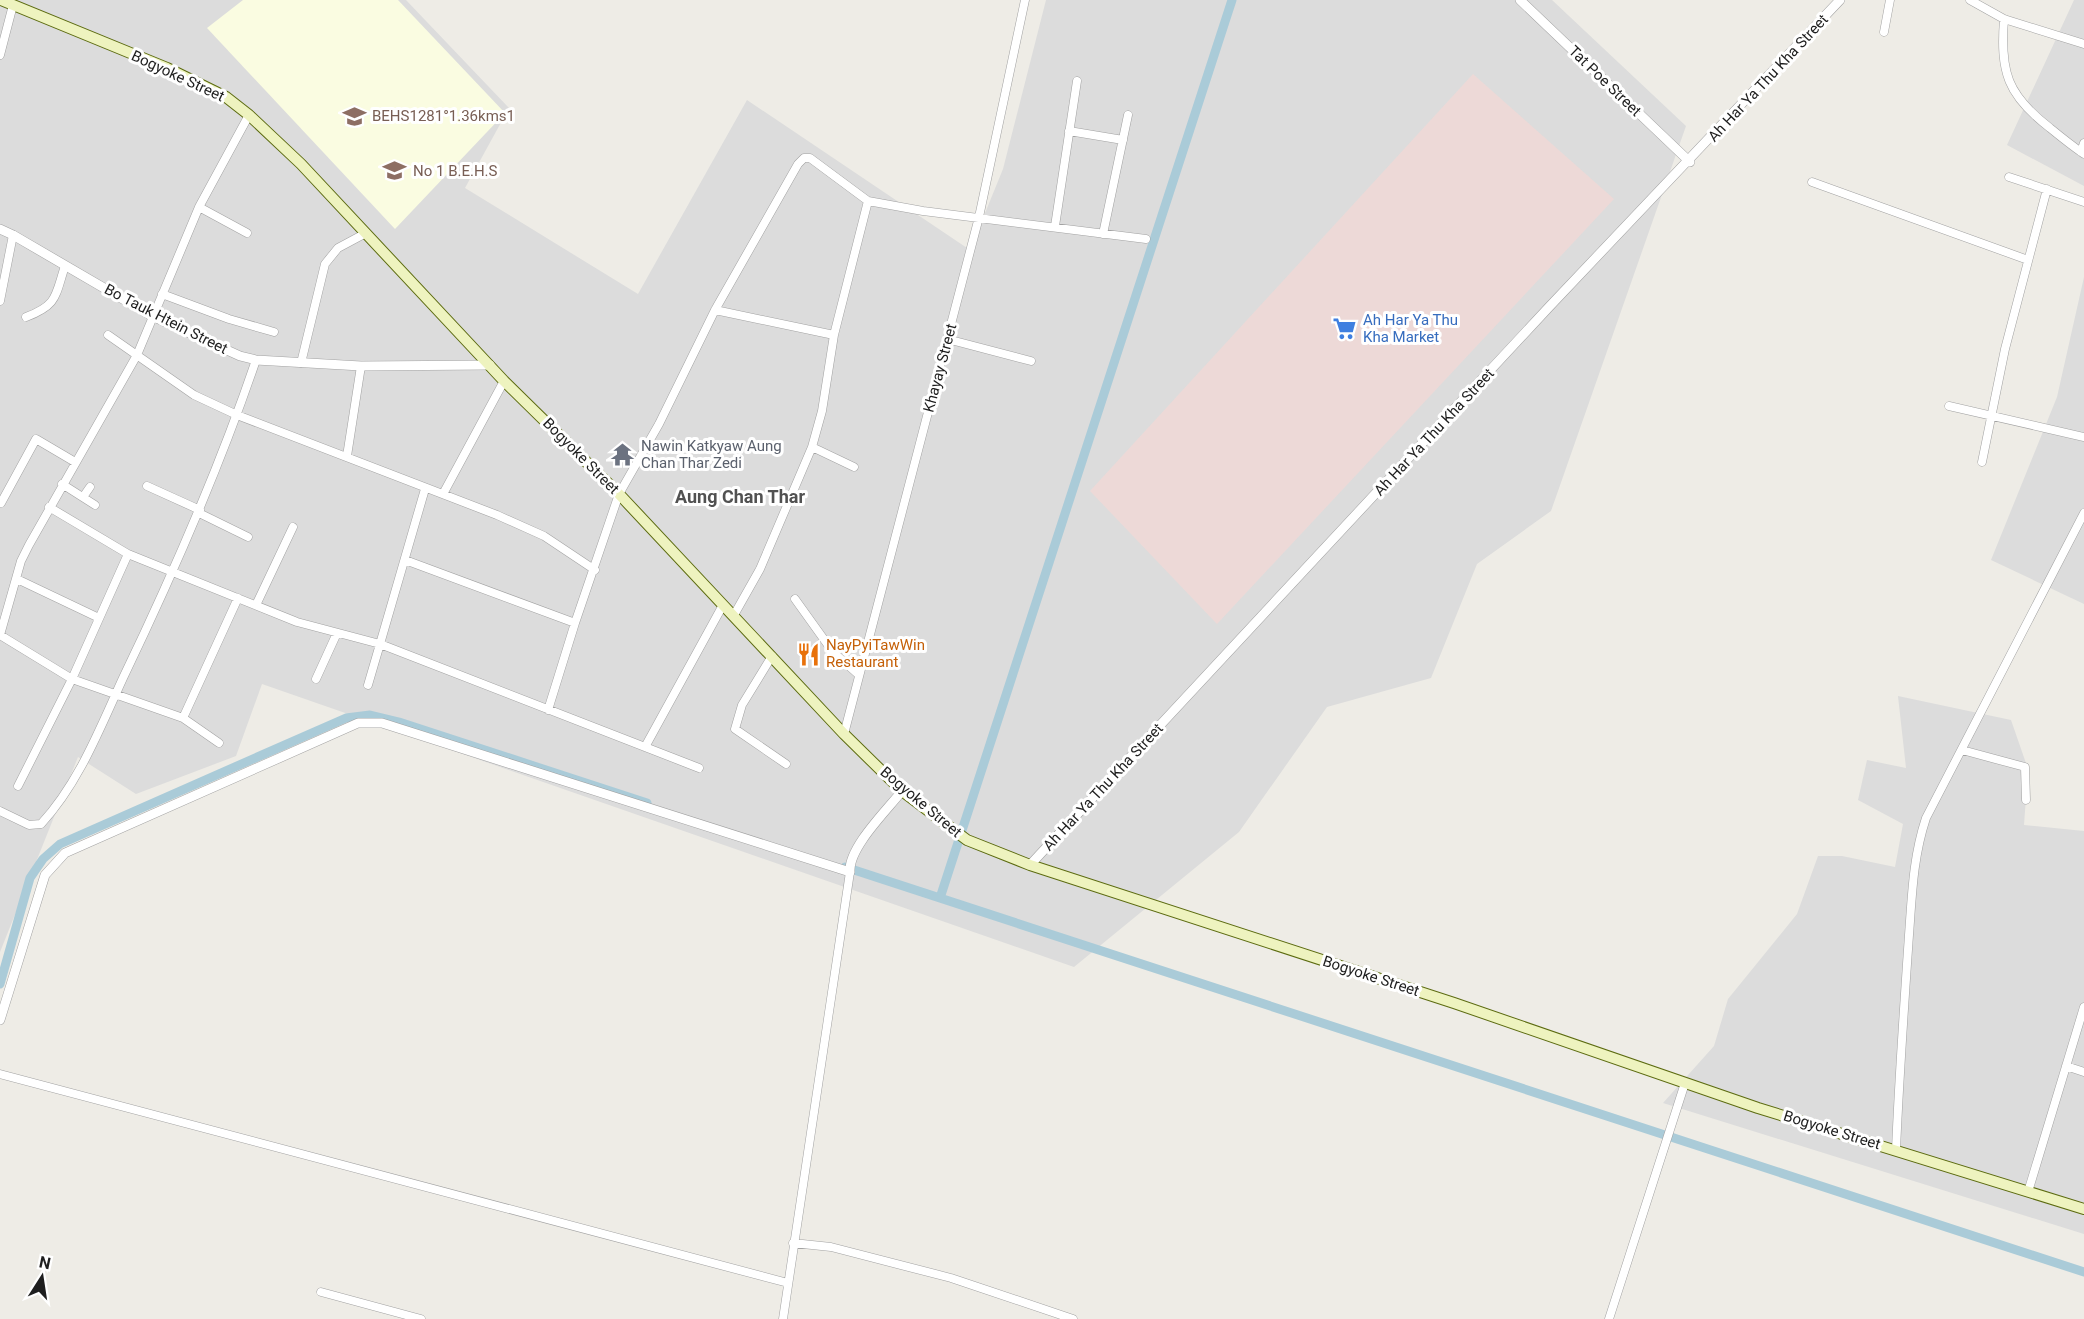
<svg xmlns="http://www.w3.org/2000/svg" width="2084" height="1319" viewBox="0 0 2084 1319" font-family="Roboto,sans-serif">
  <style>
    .residential { fill: #dcdcdc }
    .commercial { fill: #edd9d7 }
    .education { fill: #fafce1 }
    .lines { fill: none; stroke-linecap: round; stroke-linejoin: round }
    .canal { stroke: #aacbd8; stroke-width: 9 }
    .minor-casing { stroke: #a2a2a2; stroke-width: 9 }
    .tertiary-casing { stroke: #a2a2a2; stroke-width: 10 }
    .secondary-casing { stroke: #5c6b10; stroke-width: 12 }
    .minor { stroke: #fff; stroke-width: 8 }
    .tertiary { stroke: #fff; stroke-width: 9 }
    .secondary { stroke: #eef3bf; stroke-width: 10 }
    .labels { text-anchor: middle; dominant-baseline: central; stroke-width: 6; stroke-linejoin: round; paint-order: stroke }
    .street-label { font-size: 15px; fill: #1e1e1e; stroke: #fff }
    .education-label { font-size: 15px; fill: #785e54; stroke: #fff; text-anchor: start }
    .shop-label { font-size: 15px; fill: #366cbe; stroke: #fff; text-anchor: start }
    .worship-label { font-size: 15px; fill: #5b616d; stroke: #fff; text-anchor: start }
    .food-label { font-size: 15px; fill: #c56008; stroke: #fff; text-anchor: start }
    .quarter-label { font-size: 18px; font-weight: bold; fill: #515151; stroke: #fff }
  </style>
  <rect width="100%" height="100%" fill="#eeece6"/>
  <path class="residential" d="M0,0H406L509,108L465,188L638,294L747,100L970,250L1003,169L1046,0H1552L1686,126L1551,511L1477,564L1431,678L1327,707L1239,832L1074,967L262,684L236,756L136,794L78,757L0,952Z
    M2074,0H2084V186L2007,145Z
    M2084,277V604L1991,560L2057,397Z
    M1898,696L2011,720L2028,769L2024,825L2084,831V1234L1663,1103L1714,1046L1728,999L1797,914L1818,856H1842L1895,867L1903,824L1858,800L1867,760L1906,768Z"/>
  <path class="commercial" d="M1473,74L1614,199L1217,624L1090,491Z"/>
  <path class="education" d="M243,0H398L505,113L395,229L207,28Z"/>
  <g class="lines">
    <path class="canal" d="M845,867L2084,1272
      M940,898L1232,0
      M0,984L30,878L43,859L60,844L346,718L370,715L399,722L647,803"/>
    <defs>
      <path id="minor" d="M1970,0L2004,19L2084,44
        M2004,19C2000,72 2007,95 2050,128C2061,137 2072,146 2084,154
        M1884,32L1890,0
        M0,55L13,5
        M1069,131L1123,140
        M2081,152L2084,143
        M2009,177L2084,202
        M1812,182L2028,260
        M199,207L247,233
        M1055,226L1077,81
        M1103,234L1128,115
        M162,294L229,319L274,332
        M0,301L13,235
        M715,310L834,335
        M26,317C58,305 55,296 65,266
        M108,335L194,395L237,415L497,515L544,536L595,570
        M947,339L1031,361
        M301,363L325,264L338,248L366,233
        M1949,406L2084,437
        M812,447L854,467
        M347,456L361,366
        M1982,462L2005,349L2047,189
        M62,484L95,505
        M147,486L200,510
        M443,494L504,381
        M83,497L90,487
        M1,503L36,439L75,462
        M49,507L128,554L297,622L380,644L425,489
        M199,513L248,537
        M405,560L575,623L619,494L659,424L715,310L798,164L804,158H810L868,201L923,211L1146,239
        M17,579L99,618
        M795,599L833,652L859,675
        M256,605L293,527
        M734,615L760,569L812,447L822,411L834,335L868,201
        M0,635L21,561L29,545L137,355L199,207L249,115
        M0,635L72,679L183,718L219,743
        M772,656L742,705L735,729L786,764
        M316,679L337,633
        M368,685L380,644L699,768
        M548,710L575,623
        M183,718L238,598
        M844,734L979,217L1025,0
        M645,747L723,605
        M1962,750L2025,767L2026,800
        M18,786L72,679L128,554
        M0,811L29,825L41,824C79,783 100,728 123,678C173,574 219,469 256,360
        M2066,1066L2084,1072
        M0,1074L788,1283
        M1896,1150C1899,1078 1904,1007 1909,935C1912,895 1913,857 1926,818L2084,513
        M2028,1192L2084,1007
        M793,1243L831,1247L951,1278L1073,1319
        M321,1292L421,1319
        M783,1319L850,872
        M1609,1319L1685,1083"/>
      <path id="tertiary" d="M1520,0L1690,162
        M0,229L13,235L152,316L240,356L256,360L361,366L490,365
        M1030,865L1549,307L1840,0
        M850,872C848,848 887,810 902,791
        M0,1020L45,875L65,853L358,723H382L850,872"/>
      <path id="secondary" d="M1,0L167,68L226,97L249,115L301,164L504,381L619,494L844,734L902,791L967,840L1030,865L1454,1003L1758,1108L2084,1209"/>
    </defs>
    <use href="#minor" class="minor-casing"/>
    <use href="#tertiary" class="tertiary-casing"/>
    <use href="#secondary" class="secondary-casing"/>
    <use href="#minor" class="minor"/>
    <use href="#tertiary" class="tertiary"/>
    <use href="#secondary" class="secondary"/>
  </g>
  <defs>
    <symbol id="school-bare" viewBox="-9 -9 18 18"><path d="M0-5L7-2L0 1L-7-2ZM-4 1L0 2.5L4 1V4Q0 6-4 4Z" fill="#8d6e63" stroke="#fff" stroke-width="2.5" paint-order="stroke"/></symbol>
    <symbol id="supermarket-bare" viewBox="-9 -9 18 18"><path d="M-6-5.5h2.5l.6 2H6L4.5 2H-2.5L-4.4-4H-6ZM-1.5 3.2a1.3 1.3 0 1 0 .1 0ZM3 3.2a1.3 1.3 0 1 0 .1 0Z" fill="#3f7fe0" stroke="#fff" stroke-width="2.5" paint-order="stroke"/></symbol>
    <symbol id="temple-bare" viewBox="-9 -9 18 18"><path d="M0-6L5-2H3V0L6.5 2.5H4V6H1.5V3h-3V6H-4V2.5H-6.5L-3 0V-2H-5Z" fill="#6b7280" stroke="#fff" stroke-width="2.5" paint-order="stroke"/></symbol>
    <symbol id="restaurant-bare" viewBox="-9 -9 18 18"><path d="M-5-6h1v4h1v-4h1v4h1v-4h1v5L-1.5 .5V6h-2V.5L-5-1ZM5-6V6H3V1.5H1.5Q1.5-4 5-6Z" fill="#e8710a" stroke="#fff" stroke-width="2.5" paint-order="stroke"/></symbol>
  </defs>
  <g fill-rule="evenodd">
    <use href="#school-bare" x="338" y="100" width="33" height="33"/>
    <use href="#school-bare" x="378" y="154" width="33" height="33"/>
    <use href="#supermarket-bare" x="1328" y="312" width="33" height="33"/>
    <use href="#temple-bare" x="606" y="438" width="33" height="33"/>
    <use href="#restaurant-bare" x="792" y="638" width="33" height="33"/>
  </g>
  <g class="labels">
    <g class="street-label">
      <text transform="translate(178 76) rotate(25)">Bogyoke Street</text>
      <text transform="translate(1768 78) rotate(-47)">Ah Har Ya Thu Kha Street</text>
      <text transform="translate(1605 81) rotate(44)">Tat Poe Street</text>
      <text transform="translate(166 319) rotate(27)">Bo Tauk Htein Street</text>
      <text transform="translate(940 368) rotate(-75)">Khayay Street</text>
      <text transform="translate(1434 432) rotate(-47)">Ah Har Ya Thu Kha Street</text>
      <text transform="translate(581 456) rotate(45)">Bogyoke Street</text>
      <text transform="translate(1103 787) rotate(-47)">Ah Har Ya Thu Kha Street</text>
      <text transform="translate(921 802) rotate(40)">Bogyoke Street</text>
      <text transform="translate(1371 976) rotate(18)">Bogyoke Street</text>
      <text transform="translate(1832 1130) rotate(17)">Bogyoke Street</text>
    </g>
    <g class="education-label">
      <text x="372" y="116">BEHS1281°1.36kms1</text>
      <text x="413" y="171">No 1 B.E.H.S</text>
    </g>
    <g class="shop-label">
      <text x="1363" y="320">Ah Har Ya Thu<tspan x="1363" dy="17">Kha Market</tspan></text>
    </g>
    <g class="worship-label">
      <text x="641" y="446">Nawin Katkyaw Aung<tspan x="641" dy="17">Chan Thar Zedi</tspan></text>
    </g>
    <g class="food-label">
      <text x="826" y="645">NayPyiTawWin<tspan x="826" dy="17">Restaurant</tspan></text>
    </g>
    <g class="quarter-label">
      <text x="740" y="496">Aung Chan Thar</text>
    </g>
  </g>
  <g transform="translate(42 1277) rotate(12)" stroke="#ffffff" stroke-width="4.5" paint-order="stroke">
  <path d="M0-4.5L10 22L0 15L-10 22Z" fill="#1e1e1e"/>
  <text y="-9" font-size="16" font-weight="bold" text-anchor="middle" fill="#1e1e1e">N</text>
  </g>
</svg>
